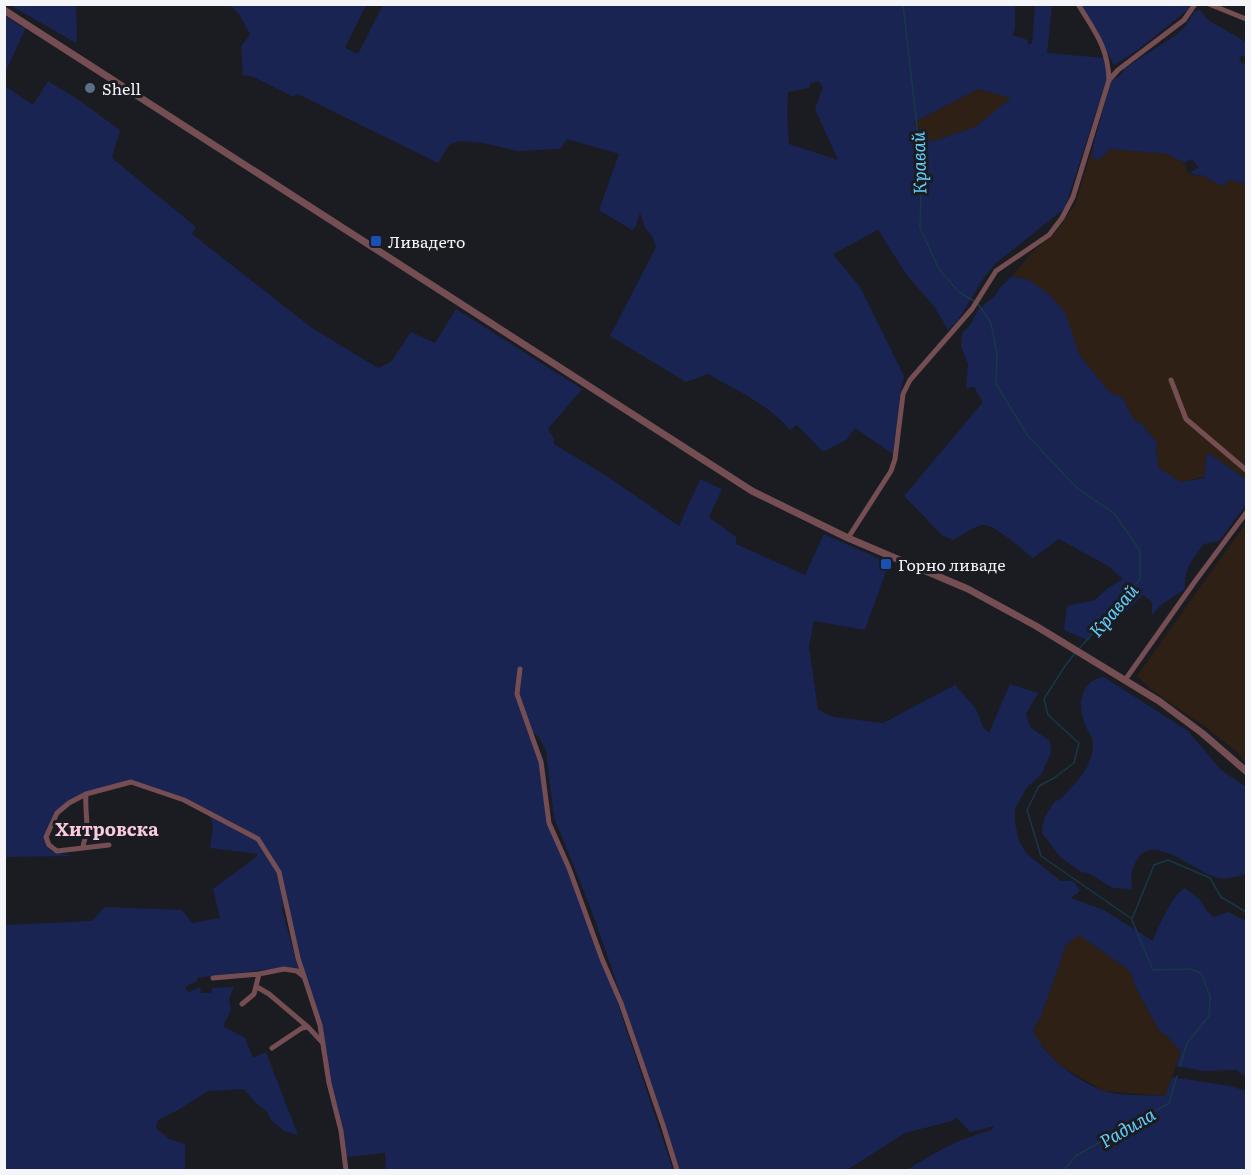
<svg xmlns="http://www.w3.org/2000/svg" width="1251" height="1175" viewBox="0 0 1251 1175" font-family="Literata,serif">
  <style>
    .industrial { fill: #2e2014 }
    .green { fill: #192452; fill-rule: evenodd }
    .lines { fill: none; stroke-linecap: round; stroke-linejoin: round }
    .stream { stroke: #173847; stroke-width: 1.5 }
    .minor { stroke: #754e53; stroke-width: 5 }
    .tertiary { stroke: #754e53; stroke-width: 7 }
    .service-dot { fill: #5c6f8a; stroke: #1a1c21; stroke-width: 2 }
    .transit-dot { fill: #1a4fb4; stroke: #1a1c21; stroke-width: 2 }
    .labels { text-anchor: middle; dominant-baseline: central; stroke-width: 6; stroke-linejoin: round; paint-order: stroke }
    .poi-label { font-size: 16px; fill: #f3f5f8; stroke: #1a1c21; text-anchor: start }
    .water-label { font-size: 18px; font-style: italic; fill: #63ccfb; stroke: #1a1c21 }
    .neighbourhood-label { font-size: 18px; font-weight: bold; fill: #facadf; stroke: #1a1c21 }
  </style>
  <rect width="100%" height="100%" fill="#1a1c21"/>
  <path class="industrial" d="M978,89L1012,98L975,127L931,142L913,123Z
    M1093,146L1092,158L1110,149L1168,154L1185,164L1188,173L1192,175L1204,176L1222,186L1230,180L1246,184V479L1207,452L1204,477L1181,482L1159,468L1156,453L1157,442L1140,422L1136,423L1122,397L1110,393L1079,354L1071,335L1031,281L1012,276L1031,253L1055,233L1075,205Z
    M1246,523V763L1237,752L1207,728L1152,690L1137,676Z
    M1079,935L1130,971L1137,990L1160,1032L1167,1036L1181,1052L1165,1096L1104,1091L1059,1065L1037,1040L1033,1031L1041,1016L1066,944Z"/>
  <path class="green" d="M1187,4L1190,8L1139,49L1114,65L1081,5Z
    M10,5H76L77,37L76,43Z
    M229,5H366L345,48L358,54L383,5H1015V29L1012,35L1028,40L1027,44H1032L1035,5H1052L1047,53L1105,58L1107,78L1065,208L996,263L985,276L958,320L948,330L934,306L908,277L878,230L833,254L860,287L904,376L900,394L893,454L855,428L846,440L823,452L797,425L790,430C768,404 737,391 708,374L686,382L610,336L656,247L652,236L645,228L640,212L636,226L632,230L599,210L619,154L567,139L560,149L517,151L483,143L460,141L449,145L438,163L298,94L293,97L254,77L243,75L241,47L250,34L239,14ZM818,81L823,87L815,109L838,160L789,144L787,113L788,92L809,88L811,83ZM978,89L1011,98L975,127L931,142L913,123Z
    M1200,10L1208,20L1246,42V58L1242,55L1239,59L1242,64L1246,61V184L1230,180L1222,186L1204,176L1189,173L1199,167L1191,159L1184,163L1168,154L1110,149L1099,160L1092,158L1093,146L1111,81L1120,76L1125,68L1176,35L1184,28L1194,12Z
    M5,16L22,27H26L5,73Z
    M48,81L76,98L120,130L112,158L196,227L192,234L312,328L378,368L391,362L411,332L435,343L456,309L582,389L548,429L554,439V444L605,475L679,526L700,479L722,489L709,517L736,537V544L805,575L824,534L889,563L865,630L814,621L809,646L818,710L834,717L883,723L955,685L976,709L983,727L989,733L1010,684L1038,693L1026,714L1030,727L1050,741L1051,753L1041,775L1027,787L1015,809V823L1019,841L1027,854L1061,881H1073L1080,891L1071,898L1104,910L1153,941C1157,929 1173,893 1185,888L1199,899L1207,911L1214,917L1228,912L1246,921V1077L1237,1070L1203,1071L1176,1066L1181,1052L1167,1036L1160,1032L1137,990L1130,971L1079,935L1066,945L1041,1016L1033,1030C1043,1056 1078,1082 1104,1091C1117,1096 1149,1095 1165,1096L1172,1077L1230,1086L1246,1091V1170H907C939,1150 956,1140 992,1130L994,1126L970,1132L956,1117L952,1121L905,1133L847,1170H679L611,966L591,909L554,817L546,751L538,736L535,734L534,736L544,761L551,822L610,980L673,1170H386L385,1153L346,1157L331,1094L322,1034L284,905L282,909L299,972L286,967L197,978V981L185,987L188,992L200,987L201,993H211L212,988L234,987L229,999L231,1010L223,1026L245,1038L253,1058L266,1052L298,1135L284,1131L271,1120L267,1112L255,1102L244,1089L208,1091L178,1110L158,1120L156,1128L169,1139L185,1144V1170H5L4,925L92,921L105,907L182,910L192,923L220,918L213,889L256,857L258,854L210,848L213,825L210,816C200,810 147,784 139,783C106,782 32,807 50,851L73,856L5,857V86L33,105Z
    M1012,276L1031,281L1050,295L1065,312L1079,354L1110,393L1122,397L1136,423L1140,422L1157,442L1156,453L1159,468L1181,482L1204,478L1207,452L1246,479V505L1219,541L1204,544C1193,558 1183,570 1185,589L1161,605L1152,615V602L1143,595L1113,624L1094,629L1089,641L1064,630L1067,606L1095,600L1108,588L1123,579L1108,566L1059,539L1033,558C1024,551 994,523 982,525C973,527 961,536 953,540L942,535L904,496L983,402L974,387L966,388L968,364L961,346L962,333L971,324L978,310L996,295L999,289Z
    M1104,677L1188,731L1221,770L1246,787V874C1239,876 1226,880 1219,878C1199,875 1154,832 1138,858C1130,872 1131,873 1132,889L1113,888L1088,873L1081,872L1060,857L1042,833C1041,822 1049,809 1056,800L1058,801C1074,786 1094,766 1093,742C1092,736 1087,730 1085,725C1077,705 1080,680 1104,677Z"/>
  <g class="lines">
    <path class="stream" d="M903,4L918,135L917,160L921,188L920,228L939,269L959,292L974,301
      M978,304L991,323L997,355L996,384L1028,436L1076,487L1115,514L1140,551V579L1078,650
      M1075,653L1065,666L1044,699L1048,715L1079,743L1074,763L1054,778L1039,786L1027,810L1041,856L1132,919L1154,865L1168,860L1210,878L1221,897L1246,912
      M1132,920L1153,970L1191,969L1201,973L1210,996L1209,1016L1187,1043L1180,1066
      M1064,1170L1077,1155L1169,1103L1177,1076"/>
    <path class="minor" d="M1209,4L1246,19
      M1109,80L1118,70L1184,20L1195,4
      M1171,380L1186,419L1246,470
      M848,538L891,471L895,459L903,394L910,380L972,309L996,271L1049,235L1062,218L1073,197L1109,80C1108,47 1095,32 1078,4
      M520,669L517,694L541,762L549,823L569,868L602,959L621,1003L663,1125L677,1170
      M1125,680L1196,580L1246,513
      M109,845L57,851L49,845L46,837L57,813L69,803L86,794L131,782L184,800L258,839L279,872L298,958L320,1025L329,1083L341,1131L346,1170
      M83,848C83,841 87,836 87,829C87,817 85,806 86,794
      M213,978L259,974L284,969L297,971L303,976
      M257,987L269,994L308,1027L322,1042
      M242,1004L254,994L259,974
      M272,1048L302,1028L308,1027"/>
    <path class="tertiary" d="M4,10L752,491L848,538L968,589L1036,626L1159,701L1202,733L1246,771"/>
  </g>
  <circle class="service-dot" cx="90" cy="88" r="6"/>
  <g class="transit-dot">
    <rect x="370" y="235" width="12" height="12" rx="3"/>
    <rect x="880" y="558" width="12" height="12" rx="3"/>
  </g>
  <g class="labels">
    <g class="poi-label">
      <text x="102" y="88">Shell</text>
      <text x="388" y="241">Ливадето</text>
      <text x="898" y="564">Горно ливаде</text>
    </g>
    <g class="water-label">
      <text transform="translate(918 163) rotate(-92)">Кравай</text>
      <text transform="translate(1113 610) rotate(-49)">Кравай</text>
      <text transform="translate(1127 1127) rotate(-30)">Радила</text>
    </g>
    <g class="neighbourhood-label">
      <text x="107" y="828">Хитровска</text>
    </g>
  </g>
  <rect width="1251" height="1175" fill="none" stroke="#f3f5f8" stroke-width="12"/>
</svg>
